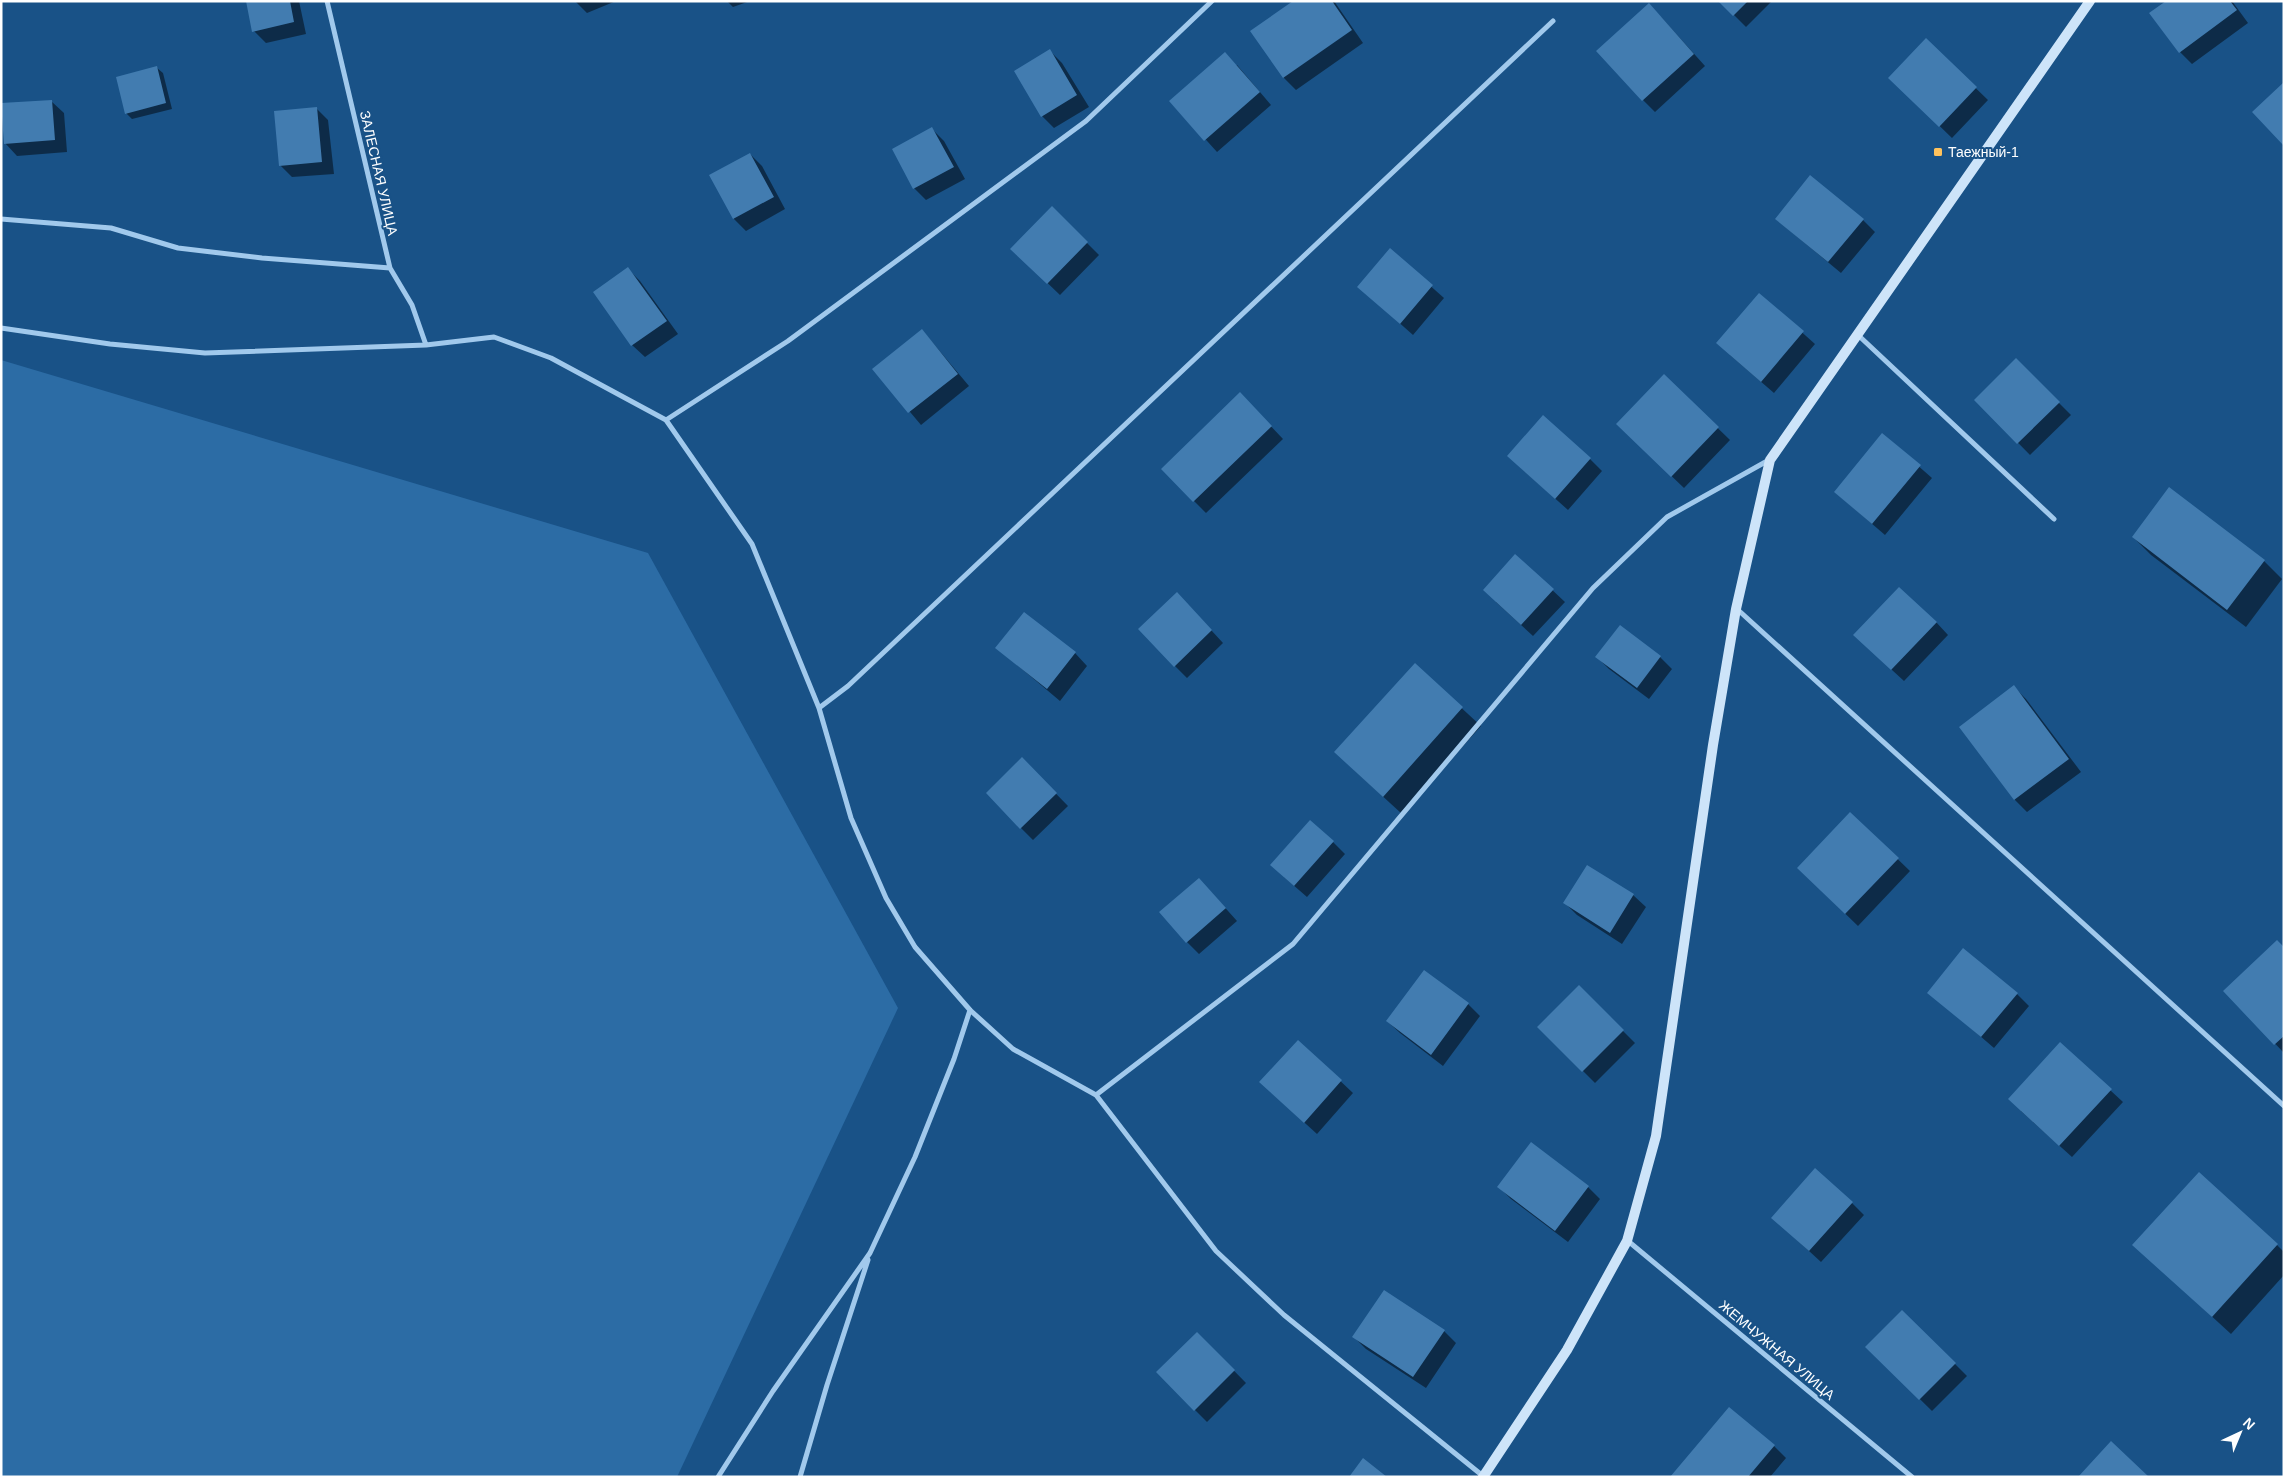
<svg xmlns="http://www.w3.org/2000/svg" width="2285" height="1478" viewBox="0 0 2285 1478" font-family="Arial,sans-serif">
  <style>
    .green { fill: #2c6ca5 }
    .shadow { fill: #0007 }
    .building { fill: #427cb0 }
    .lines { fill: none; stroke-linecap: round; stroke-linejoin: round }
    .street { stroke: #a1c9ec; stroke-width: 5 }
    .secondary { stroke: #cde4f9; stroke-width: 10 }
    .poi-dot { fill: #ffc25c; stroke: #195287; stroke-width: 2 }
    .labels { text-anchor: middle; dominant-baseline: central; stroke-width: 4; stroke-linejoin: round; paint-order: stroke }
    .poi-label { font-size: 14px; fill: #fff; stroke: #195287; text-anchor: start }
    .street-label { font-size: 14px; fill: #fff; stroke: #195287 }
  </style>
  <rect width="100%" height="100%" fill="#195287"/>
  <path class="green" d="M1,360L648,553L898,1008L677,1477H1Z"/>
  <path class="shadow" d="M247,1H299L306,34L266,43L254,31Z
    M575,1H616L587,13Z
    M727,1H750L733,7Z
    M1295,1H1334L1363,43L1296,90L1284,78L1252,32Z
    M1720,1H1772L1746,27Z
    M2168,1H2232L2248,23L2192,64L2180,52Z
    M1661,17L1705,66L1655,112L1643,100Z
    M1926,40L1988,100L1952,138L1890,78Z
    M1050,51L1062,63L1089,107L1054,128L1042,116Z
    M1237,65L1271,105L1217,152L1171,101Z
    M157,68L163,73L172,109L132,119L126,113Z
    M51,101L64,113L67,152L17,156L5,143Z
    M316,108L328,120L334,174L292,177L280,165Z
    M932,129L944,141L965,179L926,200L914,188Z
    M750,154L762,166L785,209L746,231L734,219L711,175Z
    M1052,208L1099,255L1060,295L1012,249Z
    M1776,219L1863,220L1875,232L1841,273Z
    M1390,250L1444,298L1413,335L1359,287Z
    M628,269L640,281L678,334L645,357L632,345L595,292Z
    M1760,295L1815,344L1774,393L1730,355Z
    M922,330L969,386L921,425L874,369Z
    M2016,360L2071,415L2030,455L1976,400Z
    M1664,376L1730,440L1684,488L1617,424Z
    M1252,406L1283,439L1206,513L1162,469Z
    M1883,435L1932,478L1885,535L1835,492Z
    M1590,459L1602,471L1568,510L1521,468Z
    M2170,489L2264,561L2282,579L2246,627L2151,555L2133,537Z
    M1516,556L1565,602L1533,636L1496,602Z
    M1189,606L1223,643L1187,678L1175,666Z
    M1024,614L1075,653L1087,666L1060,701L997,648Z
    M1936,622L1948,635L1904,681L1867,647Z
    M1597,657H1660L1672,669L1649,699L1609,669Z
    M1415,665L1481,726L1402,814L1354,770Z
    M2014,687L2026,699L2081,772L2027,812L2015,800L1960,727Z
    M1022,759L1068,806L1033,840L1021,828Z
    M1850,813L1910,871L1858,926L1798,868Z
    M1333,842L1345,854L1307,897L1284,877Z
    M1588,867L1633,895L1646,907L1622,944L1577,915L1565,903Z
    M1211,892L1237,921L1199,954L1187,942Z
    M2284,948V1053L2225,991Z
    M1579,987L1635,1043L1595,1083L1539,1027Z
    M1929,992L2017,994L2029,1006L1994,1048Z
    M1468,1004L1480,1016L1443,1066L1400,1033L1387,1021Z
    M1298,1041L1353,1093L1317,1134L1273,1094Z
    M2060,1044L2123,1102L2072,1157L2021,1111Z
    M1499,1187H1588L1600,1199L1568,1242L1511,1199Z
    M1852,1203L1864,1215L1821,1262L1773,1218Z
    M2134,1245H2277L2284,1252V1275L2231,1334Z
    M1902,1311L1967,1376L1932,1411L1867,1347Z
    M1444,1331L1456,1343L1426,1388L1366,1349L1354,1337Z
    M1197,1333L1246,1383L1207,1422L1157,1372Z
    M1774,1446L1786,1458L1770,1477H1672Z"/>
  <path class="building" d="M246,1H290L294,22L252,32Z
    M1293,1H1332L1352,30L1283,78L1250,31Z
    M1718,1H1748L1733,16Z
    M2166,1H2230L2237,10L2179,53L2149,13Z
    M1649,3L1694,54L1642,101L1596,51Z
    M1926,38L1977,87L1939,127L1888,78Z
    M1050,49L1077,95L1041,117L1014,71Z
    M1225,52L1260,92L1204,141L1169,101Z
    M157,66L166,103L125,114L116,77Z
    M2284,82V146L2252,112Z
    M52,100L55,140L4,144L1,103Z
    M317,107L322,162L279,166L274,111Z
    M932,127L954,167L913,189L892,149Z
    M750,153L774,197L733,219L709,175Z
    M1810,175L1864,219L1828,262L1775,219Z
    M1052,206L1088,242L1047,284L1010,249Z
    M1390,248L1433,285L1400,324L1357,287Z
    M628,267L667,321L631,346L593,292Z
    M1759,293L1804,331L1761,382L1716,343Z
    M922,329L958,374L908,413L872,369Z
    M2016,358L2060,402L2017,444L1974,400Z
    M1664,374L1719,427L1671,477L1616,424Z
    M1240,392L1272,426L1193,502L1161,469Z
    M1543,415L1591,458L1555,499L1507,456Z
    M1882,433L1921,465L1872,524L1834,492Z
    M2169,487L2265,560L2227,610L2132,537Z
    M1515,554L1554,589L1521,625L1483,590Z
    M1899,587L1937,622L1891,670L1853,635Z
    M1177,592L1212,630L1174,667L1138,629Z
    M1024,612L1076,652L1047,689L995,648Z
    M1620,625L1661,656L1637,688L1595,657Z
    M1415,663L1463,707L1383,797L1334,752Z
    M2014,685L2069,759L2014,800L1959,727Z
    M1022,757L1057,793L1020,829L986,793Z
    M1850,812L1899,858L1845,914L1797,868Z
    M1310,820L1334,841L1294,886L1270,865Z
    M1587,865L1634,894L1610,933L1563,903Z
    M1199,878L1226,908L1186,943L1159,912Z
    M2277,940L2284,947V1036L2274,1045L2223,991Z
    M1963,948L2018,993L1981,1037L1927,993Z
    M1424,970L1469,1003L1431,1055L1386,1021Z
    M1579,985L1624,1030L1582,1072L1537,1027Z
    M1298,1040L1342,1080L1304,1123L1259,1082Z
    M2060,1042L2112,1089L2059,1146L2008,1099Z
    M1531,1142L1589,1186L1555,1231L1497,1187Z
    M1815,1168L1853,1202L1809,1251L1771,1218Z
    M2199,1172L2278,1244L2212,1317L2132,1245Z
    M1384,1290L1445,1330L1413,1377L1352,1337Z
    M1902,1310L1956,1363L1919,1400L1865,1347Z
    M1197,1332L1235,1370L1194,1411L1156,1372Z
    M1729,1407L1775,1445L1748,1477H1670Z
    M2111,1441L2149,1477H2078Z
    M1363,1458L1387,1477H1349Z"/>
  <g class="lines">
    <path class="street" d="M327,1L390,268L412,305L426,345
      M1,219L111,228L178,248L262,258L390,268
      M1,328L110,344L205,353L426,345L494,337L551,358L666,420L752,544L819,708L851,818L886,898L915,947L970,1010L1013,1049L1096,1095L1216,1251L1284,1315L1483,1476
      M1858,335L2054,519
      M666,420L788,341L1086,121L1212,1
      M1737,609L2284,1106
      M819,708L848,686L1553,21
      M1096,1095L1293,944L1593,588L1667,517L1769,460
      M1628,1241L1912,1477
      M718,1477L773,1391L870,1253L915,1157L954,1059L970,1010
      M800,1477L827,1385L868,1260"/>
    <path class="secondary" d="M1483,1477L1567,1350L1627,1241L1656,1136L1713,745L1736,609L1770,460L2090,1"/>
  </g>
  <rect class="poi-dot" x="1933" y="147" width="10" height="10" rx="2.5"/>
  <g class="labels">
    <g class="poi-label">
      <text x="1948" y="152">Таежный-1</text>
    </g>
    <g class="street-label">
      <text transform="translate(379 173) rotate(77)">ЗАЛЕСНАЯ УЛИЦА</text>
      <text transform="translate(1777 1350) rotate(40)">ЖЕМЧУЖНАЯ УЛИЦА</text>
    </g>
  </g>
  <rect width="2285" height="1478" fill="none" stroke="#ffffff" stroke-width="5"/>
  <g transform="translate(2240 1433) rotate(44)" stroke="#195287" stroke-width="4" paint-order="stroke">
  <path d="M0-4L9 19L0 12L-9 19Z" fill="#ffffff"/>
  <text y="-8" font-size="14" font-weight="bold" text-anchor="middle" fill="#ffffff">N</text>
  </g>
</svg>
